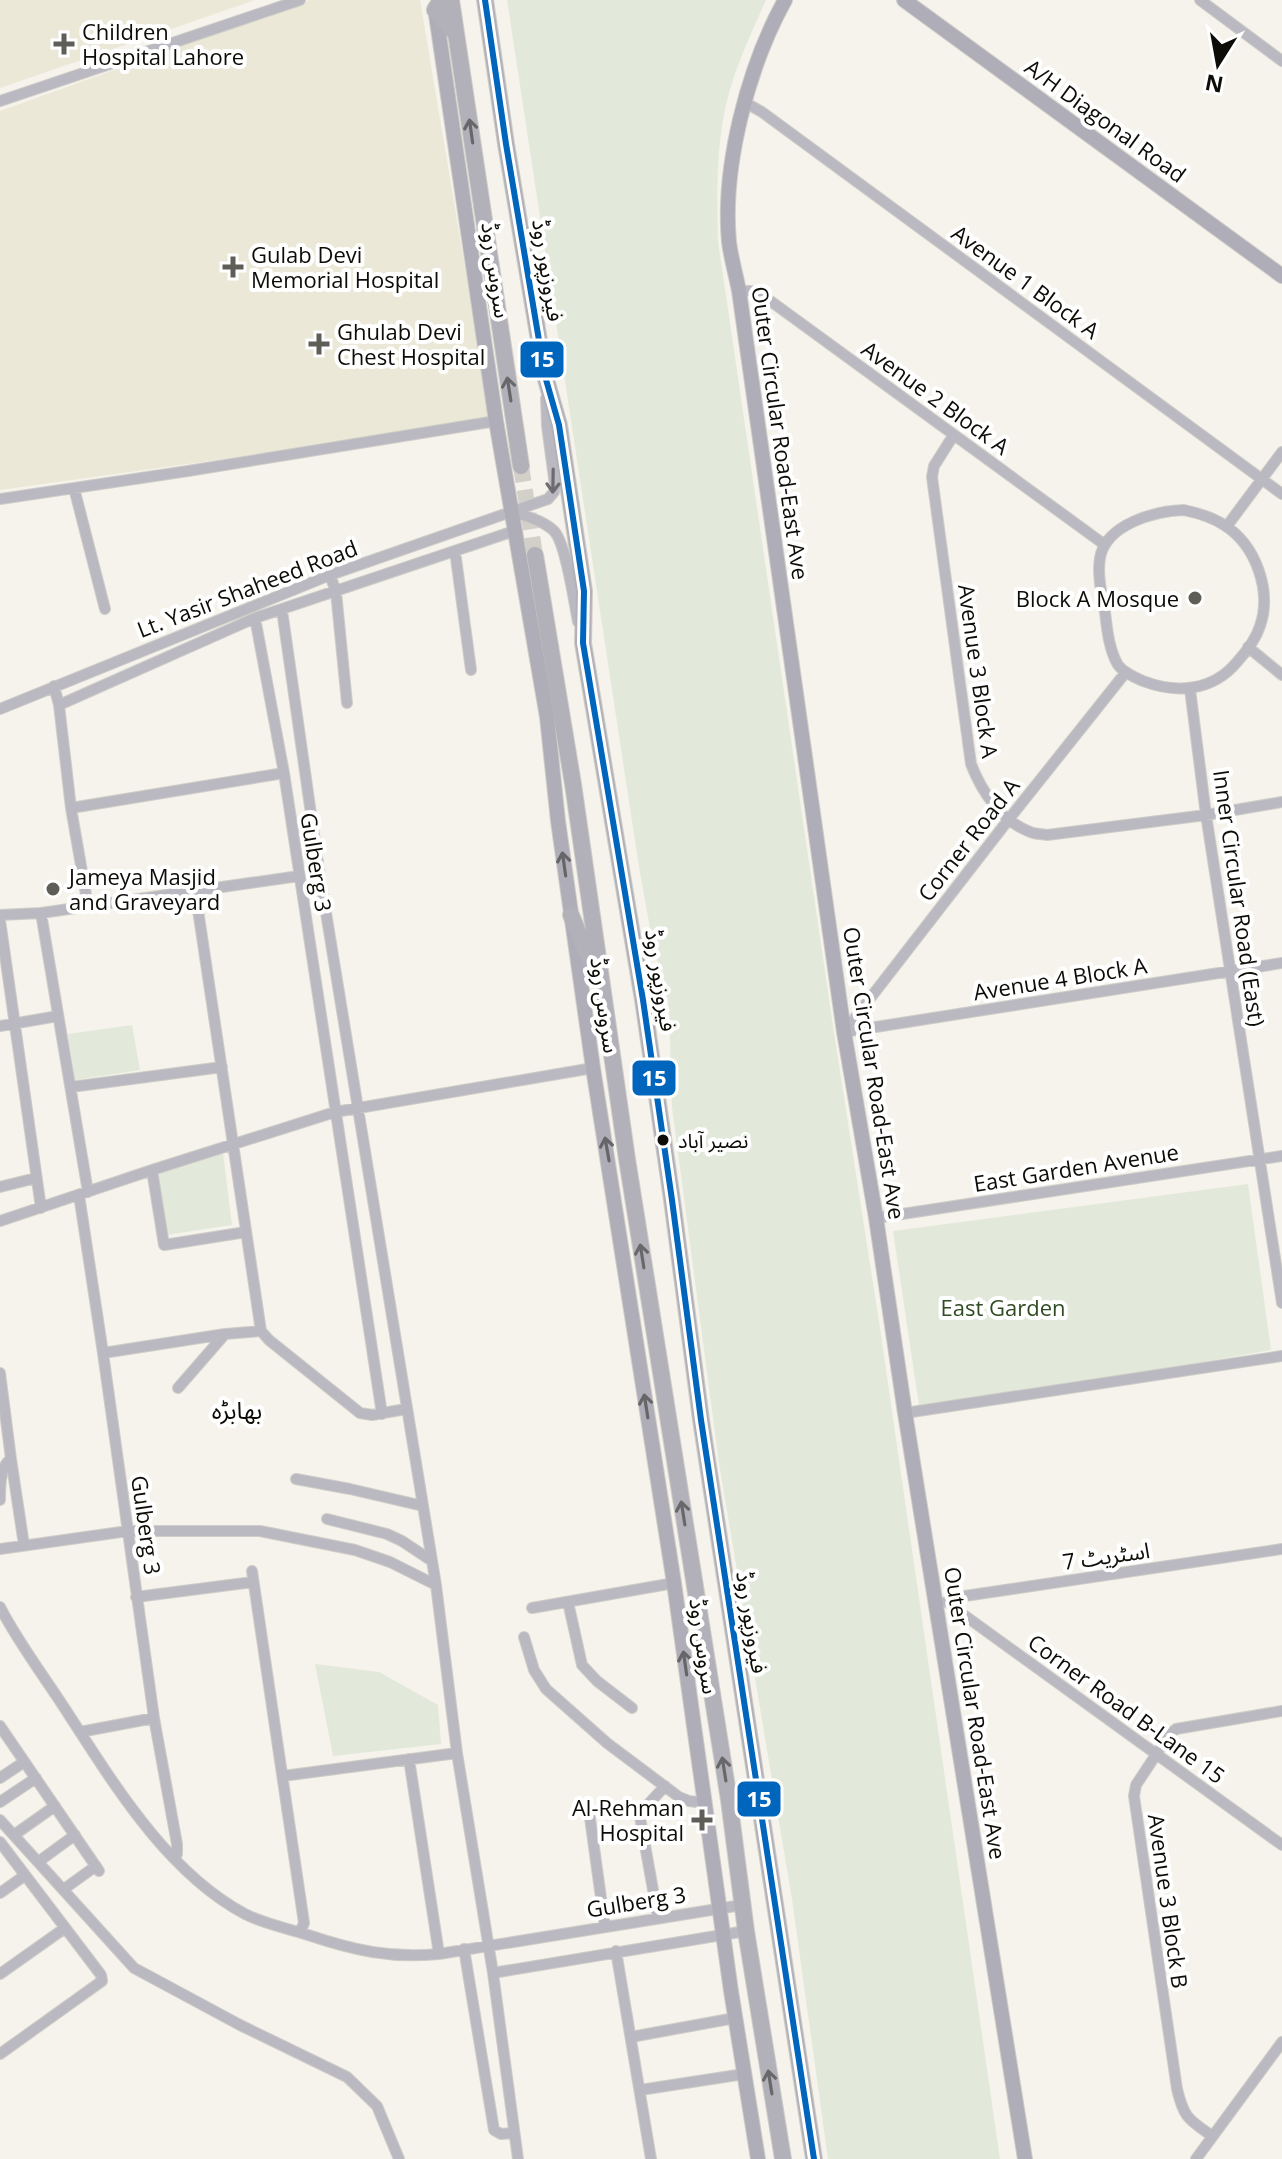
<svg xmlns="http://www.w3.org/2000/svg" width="1282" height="2159" viewBox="0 0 1282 2159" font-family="'Open Sans','Noto Sans Arabic',sans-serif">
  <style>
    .built { fill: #ebe8d8 }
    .green { fill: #e2e9da }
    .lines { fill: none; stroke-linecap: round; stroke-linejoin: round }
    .primary-tunnel { stroke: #d2d0c9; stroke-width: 16; stroke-dasharray: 16 8; stroke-linecap: butt }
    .street-casing { stroke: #cfcdc7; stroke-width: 12 }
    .secondary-casing { stroke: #cfcdc7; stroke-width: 16 }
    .primary-casing { stroke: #cfcdc7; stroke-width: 18 }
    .street { stroke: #bab9c2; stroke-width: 10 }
    .secondary { stroke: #aeadb8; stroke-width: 14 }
    .primary { stroke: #b2b1b9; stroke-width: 16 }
    .bus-1-casing { stroke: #fff; stroke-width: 12 }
    .bus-1 { stroke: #0065bd; stroke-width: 6 }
    .oneway { stroke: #686769 }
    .oneway2 { stroke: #6c6b6e }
    .oneway3 { stroke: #666568 }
    .poi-dot { fill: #5e5d57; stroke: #fff; stroke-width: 3 }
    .bus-dot { fill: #0d0c07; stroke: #fff; stroke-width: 3 }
    .labels { text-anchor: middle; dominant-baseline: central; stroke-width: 8; stroke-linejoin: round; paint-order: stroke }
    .bus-label { font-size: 20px; fill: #0d0c07; stroke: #fff; text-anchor: start }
    .poi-label { font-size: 22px; fill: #0d0c07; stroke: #fff; text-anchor: start }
    .street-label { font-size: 22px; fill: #0d0c07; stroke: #fff }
    .park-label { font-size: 22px; fill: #304b23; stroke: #fff }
    .neighbourhood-label { font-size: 24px; fill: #0d0c07; stroke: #fff }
    .line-badge { stroke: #fff; stroke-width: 3 }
    .badge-label { font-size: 22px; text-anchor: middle; font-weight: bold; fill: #fff }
  </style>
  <rect width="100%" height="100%" fill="#f5f3eb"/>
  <path class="built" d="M0,0H255L0,88Z
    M309,0H420L491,422L0,490V111Z"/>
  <path class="green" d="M507,0H766C751,34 734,69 726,105C716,149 717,196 718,241L834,1033L880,1328L1000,2159H828L792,1899L719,1463L672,1107L669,1008L652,939L639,867Z
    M132,1025L140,1070L75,1080L68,1034Z
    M223,1153L232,1225L166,1235L155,1174Z
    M1248,1184L1271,1350L920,1412L893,1231Z
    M315,1664L379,1672L438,1705L441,1744L333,1756Z"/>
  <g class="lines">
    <path class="primary-tunnel" d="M521,466L535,555"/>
    <defs>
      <path id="street" d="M1200,0L1282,61
        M0,101L300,0
        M746,103L762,112L1282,494
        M739,291H751L765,297L1105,545
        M953,436L934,466L932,477L971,764C981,790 1000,820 1028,831C1033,834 1041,834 1047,835L1206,815L1282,802
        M74,488L105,609
        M0,499L188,471L496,421
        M1184,510C1198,513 1212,517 1224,525C1256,545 1272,591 1260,626C1256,639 1246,652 1237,662C1213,691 1177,694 1143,681C1134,677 1124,673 1118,665C1109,650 1107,629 1105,612C1102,595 1097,575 1100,558C1106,524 1155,511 1184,510Z
        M513,512C526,516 544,521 554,531C566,543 574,602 578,622
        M1227,526L1282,452
        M455,551L471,670
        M330,575L336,592L347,703
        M282,610L319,870L436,1585L457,1753L493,1973
        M255,618L284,773L382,1414
        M1248,647L1282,675
        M54,686L59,705L71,808L88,906
        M1190,689L1206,815L1282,1303
        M59,705L255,618L514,531
        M0,709L330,575L548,499L554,492L555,486L547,426L546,398
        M71,808L284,773
        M195,890L261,1331L269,1340L360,1413L372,1415L406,1409
        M41,913L88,1192
        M0,915L41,913L299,876
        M0,920L41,1208
        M0,1026L58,1016
        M844,1032L1009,819L1126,672
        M844,1032L1282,963
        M71,1087L222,1067
        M152,1170L164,1245L246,1232
        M0,1187L36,1178
        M79,1195L103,1353L154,1718L177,1844V1854L174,1858
        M876,1218L1282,1156
        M0,1221L152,1170L335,1112L593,1068
        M103,1353L225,1334L261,1331
        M0,1373L11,1459C0,1466 0,1486 0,1500
        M178,1388L225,1334
        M905,1413L1282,1356
        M11,1459L24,1545
        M296,1479L350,1489L423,1506
        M327,1519L387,1534L402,1541L432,1561
        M0,1549L128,1531H260L355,1550L390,1562L436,1585
        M252,1571L304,1923L300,1932
        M136,1597L253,1582
        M568,1602L582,1665L597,1681L632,1708
        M946,1602L958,1597L1282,1549
        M951,1602L952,1606L957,1610L1282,1845
        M0,1607C19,1644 46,1679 69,1715C115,1786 168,1873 245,1914C264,1924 287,1928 308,1935C353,1950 391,1959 439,1954L742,1905
        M532,1608L674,1583
        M524,1637L534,1670L546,1689L607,1743L679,1797L689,1801L705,1803
        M0,1726L99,1871
        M80,1732L154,1718
        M409,1759L439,1954
        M283,1776L457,1753
        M0,1778L24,1762
        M0,1802L36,1778
        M590,1818L605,1927
        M0,1820L134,1968L240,2025L347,2077L377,2106L399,2159
        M14,1835L55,1806
        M0,1842L101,1975L102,1981L0,2054
        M38,1862L75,1835
        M64,1889L96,1866
        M0,1893L24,1876
        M658,1918L640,1817L643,1810L665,1786
        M464,1949L494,2130L501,2134L514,2133
        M616,1951L651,2159
        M0,1974L65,1928
        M631,2037L735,2018
        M640,2090L744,2074
        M1212,2136C1188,2119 1184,2118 1177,2089L1134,1796L1136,1785L1169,1735L1176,1729L1282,1711
        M518,2159L493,1973L746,1931
        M1196,2159L1282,2042"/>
      <path id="secondary" d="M785,0C748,67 722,166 729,242C731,258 736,275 739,291L844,1032L876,1218L905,1413L1025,2159
        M904,0L1282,276
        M435,8L496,421L547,717L558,821L593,1068L674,1583L731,1991L758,2159"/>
      <path id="primary" d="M441,0L435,10L455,33
        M451,0L521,466
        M485,0L506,144L545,376L559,425L584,591L583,643L643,1000L672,1200L701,1420L814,2159
        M535,555L573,784L627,1159L729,1800L746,1931L783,2159
        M571,915L593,968"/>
    </defs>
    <use href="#street" class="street-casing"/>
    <use href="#secondary" class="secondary-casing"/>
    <use href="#primary" class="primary-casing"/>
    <use href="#street" class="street"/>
    <use href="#secondary" class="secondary"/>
    <use href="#primary" class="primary"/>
    <defs>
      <path id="bus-1" d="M485,0L506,144L545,376L559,425L584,591L583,643L643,1000L672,1200L701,1420L814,2159"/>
    </defs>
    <use href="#bus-1" class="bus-1-casing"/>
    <use href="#bus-1" class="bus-1"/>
  </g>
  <defs><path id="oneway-shaft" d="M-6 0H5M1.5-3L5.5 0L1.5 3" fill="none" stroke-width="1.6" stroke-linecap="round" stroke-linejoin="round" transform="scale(2)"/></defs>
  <g class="oneway">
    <use href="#oneway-shaft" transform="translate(471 131) rotate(-98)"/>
    <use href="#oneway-shaft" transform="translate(509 389) rotate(-99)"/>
    <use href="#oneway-shaft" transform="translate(642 1256) rotate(-99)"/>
    <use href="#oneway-shaft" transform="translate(683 1513) rotate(-99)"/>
    <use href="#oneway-shaft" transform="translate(724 1769) rotate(-99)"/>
    <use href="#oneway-shaft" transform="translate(770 2082) rotate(-99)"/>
  </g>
  <use class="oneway2" href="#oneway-shaft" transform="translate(553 481) rotate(91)"/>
  <g class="oneway3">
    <use href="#oneway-shaft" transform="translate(564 864) rotate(-98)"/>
    <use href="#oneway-shaft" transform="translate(607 1149) rotate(-100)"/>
    <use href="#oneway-shaft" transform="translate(646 1406) rotate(-99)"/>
    <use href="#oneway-shaft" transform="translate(685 1663) rotate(-98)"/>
  </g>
  <g class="poi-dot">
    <path d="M60 32h8v8h8v8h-8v8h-8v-8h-8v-8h8z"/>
    <path d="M229 255h8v8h8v8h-8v8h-8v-8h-8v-8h8z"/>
    <path d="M315 332h8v8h8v8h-8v8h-8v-8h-8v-8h8z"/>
    <circle cx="1195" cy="598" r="8"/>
    <circle cx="53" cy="889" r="8"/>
    <path d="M698 1808h8v8h8v8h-8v8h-8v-8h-8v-8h8z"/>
  </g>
  <circle class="bus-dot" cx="663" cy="1140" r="7"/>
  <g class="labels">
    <g class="bus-label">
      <text x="678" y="1140">نصیر آباد</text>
    </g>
    <g class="poi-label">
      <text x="82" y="31">Children<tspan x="82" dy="25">Hospital Lahore</tspan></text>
      <text x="251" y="254">Gulab Devi<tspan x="251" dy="25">Memorial Hospital</tspan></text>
      <text x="337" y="331">Ghulab Devi<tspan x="337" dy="25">Chest Hospital</tspan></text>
      <text x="1179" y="598" text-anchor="end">Block A Mosque</text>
      <text x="69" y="876">Jameya Masjid<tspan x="69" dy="25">and Graveyard</tspan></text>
      <text x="684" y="1807" text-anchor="end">Al-Rehman<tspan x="684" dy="25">Hospital</tspan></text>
    </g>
    <g class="street-label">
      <text transform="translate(1106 120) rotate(36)">A/H Diagonal Road</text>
      <text transform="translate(497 270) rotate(82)">سروس روڈ</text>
      <text transform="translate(549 270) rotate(81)">فیروزپور روڈ</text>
      <text transform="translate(1026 281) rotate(36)">Avenue 1 Block A</text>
      <text transform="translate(936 397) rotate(36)">Avenue 2 Block A</text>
      <text transform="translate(781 433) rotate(82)">Outer Circular Road-East Ave</text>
      <text transform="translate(247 588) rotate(-21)">Lt. Yasir Shaheed Road</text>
      <text transform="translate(979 671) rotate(82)">Avenue 3 Block A</text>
      <text transform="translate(968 839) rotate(-52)">Corner Road A</text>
      <text transform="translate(317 862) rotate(81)">Gulberg 3</text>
      <text transform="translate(1240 898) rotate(82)">Inner Circular Road (East)</text>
      <text transform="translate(1060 978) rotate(-9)">Avenue 4 Block A</text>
      <text transform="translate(662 980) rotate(81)">فیروزپور روڈ</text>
      <text transform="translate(606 1005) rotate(82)">سروس روڈ</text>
      <text transform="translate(875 1073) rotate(81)">Outer Circular Road-East Ave</text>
      <text transform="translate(1076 1167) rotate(-9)">East Garden Avenue</text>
      <text transform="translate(147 1525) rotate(82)">Gulberg 3</text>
      <text transform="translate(1106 1555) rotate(-8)">اسٹریٹ 7</text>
      <text transform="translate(753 1622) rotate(81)">فیروزپور روڈ</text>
      <text transform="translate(705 1646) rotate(82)">سروس روڈ</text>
      <text transform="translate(1127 1708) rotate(36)">Corner Road B-Lane 15</text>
      <text transform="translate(976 1713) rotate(81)">Outer Circular Road-East Ave</text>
      <text transform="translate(636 1901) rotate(-9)">Gulberg 3</text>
      <text transform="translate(1169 1901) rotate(82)">Avenue 3 Block B</text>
    </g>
    <g class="park-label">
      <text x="1003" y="1307">East Garden</text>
    </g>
    <g class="neighbourhood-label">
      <text x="237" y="1409">بھابڑہ</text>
    </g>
  </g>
  <g class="line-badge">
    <rect x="519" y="340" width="46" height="39" rx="8" fill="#0065bd"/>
    <rect x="631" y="1059" width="46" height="38" rx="8" fill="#0065bd"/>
    <rect x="736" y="1780" width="46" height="38" rx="8" fill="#0065bd"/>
  </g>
  <g class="badge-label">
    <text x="542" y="367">15</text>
    <text x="654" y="1086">15</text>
    <text x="759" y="1807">15</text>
  </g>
  <g transform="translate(1218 64) rotate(191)" stroke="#ffffff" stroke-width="6" paint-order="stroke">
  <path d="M0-6L14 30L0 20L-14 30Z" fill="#0d0c07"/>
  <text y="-12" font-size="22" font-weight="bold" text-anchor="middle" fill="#0d0c07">N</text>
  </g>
</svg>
